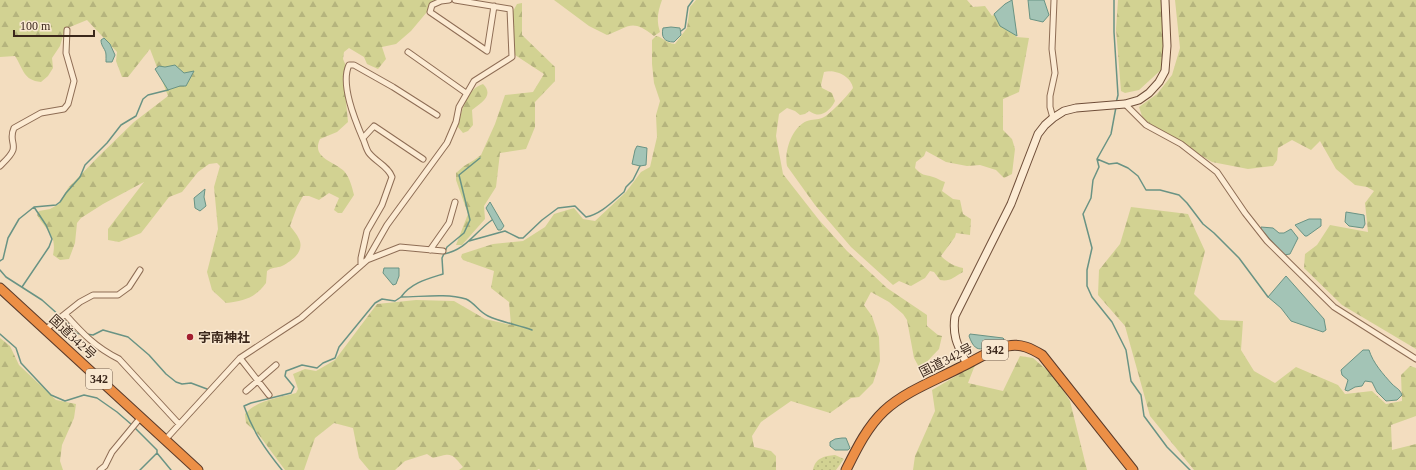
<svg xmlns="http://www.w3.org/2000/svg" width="1416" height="470" viewBox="0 0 1416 470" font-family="'Times New Roman','Noto Sans JP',serif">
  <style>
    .grass { fill: url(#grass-dots) }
    .forest { fill: url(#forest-firs) }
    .water { fill: #a3c4b6; stroke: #699384 }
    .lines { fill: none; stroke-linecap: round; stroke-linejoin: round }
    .stream { stroke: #699384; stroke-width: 1.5 }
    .street-casing { stroke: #8e6d55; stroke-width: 7 }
    .secondary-casing { stroke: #6f4e39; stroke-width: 9 }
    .highway-casing { stroke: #5b3b2a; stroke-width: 11 }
    .street { stroke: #fcebd3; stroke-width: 5 }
    .secondary { stroke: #fcebd3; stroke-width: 7 }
    .highway { stroke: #ec8f46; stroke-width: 9 }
    .poi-dot { fill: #a31e2f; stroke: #f9e8d0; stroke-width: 1.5 }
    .labels { text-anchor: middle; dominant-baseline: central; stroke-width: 3; stroke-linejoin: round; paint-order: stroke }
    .shield { fill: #f9e8d0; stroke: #746151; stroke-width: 1 }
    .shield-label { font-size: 12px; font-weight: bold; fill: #3b271b }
    .street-label { font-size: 13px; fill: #3b271b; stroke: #f9e8d0 }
    .poi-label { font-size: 13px; font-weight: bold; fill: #3b271b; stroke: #f9e8d0; text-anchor: start }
  </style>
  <defs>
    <pattern id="grass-dots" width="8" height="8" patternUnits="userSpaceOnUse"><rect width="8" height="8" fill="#d2d292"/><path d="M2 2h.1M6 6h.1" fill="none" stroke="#b5b47d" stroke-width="1.8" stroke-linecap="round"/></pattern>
    <pattern id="forest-firs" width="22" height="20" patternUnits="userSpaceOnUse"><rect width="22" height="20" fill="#d2d292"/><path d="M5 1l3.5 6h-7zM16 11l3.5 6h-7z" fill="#b5b47d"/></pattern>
  </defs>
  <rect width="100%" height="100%" fill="#f3ddbf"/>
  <path class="grass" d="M835,455L844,459L836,470H813C815,458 824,456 835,455Z"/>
  <path class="forest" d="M0,0H437L411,31L396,44L382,47L386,59L378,69L367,64L364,57L349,48L344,52L343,59L346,66L344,81L348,122L337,132L320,139C311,158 334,161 344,171C350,178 352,187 354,195L342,213H338L334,210L339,198L329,193L319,200L309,196H303L297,207L290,226C293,230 297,234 299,239C305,251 292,261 282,266C277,268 272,267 267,271L266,283C255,298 244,301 226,303L212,290L207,272L218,229L214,187L220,166L217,163L209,164L198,172L182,192L169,197L141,233L119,242L108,240V229L144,182L103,204L81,218L77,223L75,243L69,259L60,260L53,255C57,234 47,232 37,215L39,211L50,209L59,204L68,188L99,156L134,122L168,96L150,49L128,77H122L116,61L117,52L87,20L65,29L60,46L52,58L53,68L48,76L41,82C23,80 24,70 15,56L0,57Z
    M554,0H662C658,11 656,20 660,32L654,36C631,18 630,27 607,35L589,26Z
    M696,0H967L973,7L985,6L992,16L1006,4H1013L1016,37L1029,38L1019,92L1003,99V130L1012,139L1015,149L1012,174L1004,178L996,170L980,165L967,166L946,162L926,151L924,156L916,162L915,168C922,176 924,174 933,177C937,178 941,181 945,182L942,191L953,199L960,200L963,214L971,219L970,235L956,233L955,237L941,256C948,263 954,266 963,268V272C954,277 950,282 940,280L934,272L930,271L925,278L911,286L899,281L893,285L851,247L815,205L787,166C784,151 792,127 807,121C812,119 818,120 822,118C830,115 848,95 853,88C851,76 835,69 824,72L821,85L822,88L832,93L835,101C832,108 823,117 815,114C812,113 811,112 809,111L805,114L800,115L795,111L787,108L779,114L776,136L783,174L819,220L847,251L887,288L927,315V326L938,335L942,336L939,349L920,369L914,358L907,320L903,314L889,302L871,292L864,305L872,316L879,337L880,361L873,383L859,397L851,398L830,413L791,401L761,422L752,436L754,447L771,451L776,456V470H540L539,469L537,470H459L463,467C451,452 451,453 433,458L427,454L405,461L395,470H369L359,458L353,428L334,423L315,438L304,470H285L259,435L246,423L245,414C257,400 278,398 296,393L298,389L293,374L305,369L316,371L335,360L377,304L416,300L454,301L485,319L511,325L509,302L491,288L494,271L463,260L461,257L462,254L493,244L523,241L545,227L554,214L574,208L583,219L595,221L626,192L641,172L650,167L657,137L656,115L660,101L654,83L652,64V40L656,36C663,37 665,43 675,44L687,28L690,7Z
    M1118,0H1162L1164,47L1162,69L1139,90L1125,93L1121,91L1116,29Z
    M1175,0H1416V349L1342,305L1304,268L1305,254L1317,245L1330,225L1368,232L1365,203L1374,191L1367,187L1355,185L1336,169L1320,141L1311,150L1292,140L1278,148L1277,160L1273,166L1248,169L1212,162L1170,137L1143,119L1139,107L1157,94L1172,75L1180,48Z
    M522,3V35L555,67V81L535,102V127L526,149L500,153L496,187L484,206L485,219L462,245H456L468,214L456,180V173L464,166L474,160L481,155L495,124L505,95L533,92L544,74L515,55L512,13L517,4Z
    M483,84C495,96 480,103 472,110L473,125L468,131L463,133L458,127C461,112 466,89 483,84Z
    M1131,207L1188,214L1205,251L1194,294L1220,320L1243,321L1241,350L1254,371L1275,383L1296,367L1338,385L1345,394L1372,391L1386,404L1402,401L1401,375L1410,366L1416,368V416L1391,425L1392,450L1416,444V470H1194L1150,416L1125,326L1098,295L1099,270L1120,244Z
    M0,338L10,346L19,365L56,400L76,404L74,418L62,445L60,461L63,470H0Z
    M1020,356L1033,358L1055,377L1070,401L1087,470H913L915,456L935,411L932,390L975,365L968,383L1003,391Z"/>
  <path class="water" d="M1012,0L1017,36L1000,26L994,14L1005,4Z
    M1028,0H1044L1049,15L1043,22L1030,19Z
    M671,27L680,28L681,35L674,42C664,42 661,37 663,28Z
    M104,38L110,44L115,55L112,62H106C106,60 106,57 106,55C106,49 101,47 101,40Z
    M175,65L184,73L194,71L186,86H180L168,90L155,69L159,66L165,67Z
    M637,146L647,148L646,165L640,166L632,164L635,150Z
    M205,189L204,197L206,206L200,211L195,208L194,198Z
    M490,202L504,226L501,230H498L486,208Z
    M1346,212L1364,215L1365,224L1363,228L1349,226L1345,222Z
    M1309,219H1321V226L1307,236H1305L1295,225Z
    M1261,227L1273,228L1279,233H1284L1291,229L1298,238L1290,254L1284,255L1261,229Z
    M384,268H399V276L396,284L393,285L383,273Z
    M1286,276L1324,319L1326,330L1323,332L1291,321L1281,308L1268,297Z
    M970,334L1003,338L1004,339L1003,341C986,345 977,359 969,336Z
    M1363,350H1369C1373,363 1383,374 1392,384C1397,389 1399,388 1402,395L1397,400L1386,401L1377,392L1372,382L1365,381L1362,386L1355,387L1348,391L1345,390L1348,380L1342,375L1341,370Z
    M842,438H846L850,448L848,450H835L830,446V442L835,439Z"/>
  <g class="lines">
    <path class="stream" d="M1114,0V32L1118,95L1116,103
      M681,31L685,28L688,7L693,0
      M1116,107L1111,134L1097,159L1099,167L1093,180L1091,198L1083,214L1092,248L1087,270V286L1092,297L1112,322L1126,350L1131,381L1141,395L1144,416L1167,447L1190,470
      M1097,159L1109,164L1117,163L1128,168L1138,176L1146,190H1160L1179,195L1187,203L1203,224L1214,233L1239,258L1268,297
      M469,241L505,231L519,238H523L542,220L558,208L575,206L586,217C601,214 612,202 624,192L626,187L633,180L640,166
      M444,254C466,250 475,232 492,220
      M0,261L3,259L8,238L19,219L34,207L56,205L60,202L66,193L80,177L85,165L107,143L121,125L136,116L143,99L148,95L168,90
      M0,270L6,277L42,300L60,316
      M22,287L49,247L52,239L46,225L34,207
      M401,297C411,283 427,279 443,274L442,258L447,247L464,233L470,220L459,175L480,158
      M63,318L76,333L81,334
      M0,334L16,348L21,363L51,395L65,401L84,395L97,398L117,412L132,425
      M86,334L93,335L103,330L128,337L149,355L166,374L176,382L182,384L191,383L207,389
      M135,428L157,450V453L171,470
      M140,470L157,453
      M282,470C265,449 253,432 244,406L251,403L291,393L294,387L285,376L286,371L302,365L317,368L323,363L335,358L339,347L375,303L382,299L395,301L401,297C421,297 446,293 466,299C475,303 479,312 488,316C501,322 518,325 532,330"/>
    <defs>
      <path id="street" d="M449,0L441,1L432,5L430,12L487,51L494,6
        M408,52L466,93
        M1125,104L1146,125L1181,144L1217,172L1245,213L1267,241L1334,307L1416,359
        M1053,118L1050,107V96L1055,73L1052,49L1054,0
        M363,138L374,126L423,159
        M0,166C4,162 11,156 13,150C15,142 9,139 14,128L41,113L64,109L68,104L74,81L66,53L67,30
        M430,250L449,223L455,202
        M367,260L400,247L443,251
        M361,265V258L367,231L382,205L392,177C388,166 376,162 369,153C366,149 365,143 363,139C355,120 340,84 349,65H354L393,87L437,115
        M65,314C82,333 95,347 119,359L179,424
        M46,329L80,302L93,295H118L129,287L140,270
        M240,358L269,395
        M246,391L276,365
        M165,440L240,358L301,318L367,260L387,225L447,143L456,122L459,107L474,81L512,57L510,9L455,0
        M100,470L105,466L112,452L141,417"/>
      <path id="secondary" d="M967,364C958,346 952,337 955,316L1011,204L1038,134L1045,125L1053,118L1064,111L1076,108L1125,104L1139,100L1149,93L1159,82L1165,71L1167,46L1165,0"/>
      <path id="highway" d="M0,288L198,470
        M846,470C856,450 867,427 884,411C904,392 936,380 961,367C976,360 991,349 1008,346C1021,343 1032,349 1042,355L1133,470"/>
    </defs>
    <use href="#street" class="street-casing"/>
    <use href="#secondary" class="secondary-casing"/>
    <use href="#highway" class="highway-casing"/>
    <use href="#street" class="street"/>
    <use href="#secondary" class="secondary"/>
    <use href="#highway" class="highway"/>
  </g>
  <circle class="poi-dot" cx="190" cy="337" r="4"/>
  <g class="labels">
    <g class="shield">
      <rect x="982" y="340" width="26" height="20" rx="3"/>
      <rect x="86" y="369" width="26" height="20" rx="3"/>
    </g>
    <g class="shield-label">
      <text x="995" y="350">342</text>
      <text x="99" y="379">342</text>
    </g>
    <g class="street-label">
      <text transform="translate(73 337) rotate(43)">国道342号</text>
      <text transform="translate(946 360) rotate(-27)">国道342号</text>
    </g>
    <g class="poi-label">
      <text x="198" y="337">宇南神社</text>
    </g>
  </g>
  <path d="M14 30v6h80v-6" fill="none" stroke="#3b271b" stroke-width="2"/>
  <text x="20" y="30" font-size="12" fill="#3b271b" stroke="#f9e8d0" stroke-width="3" paint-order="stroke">100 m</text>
</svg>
